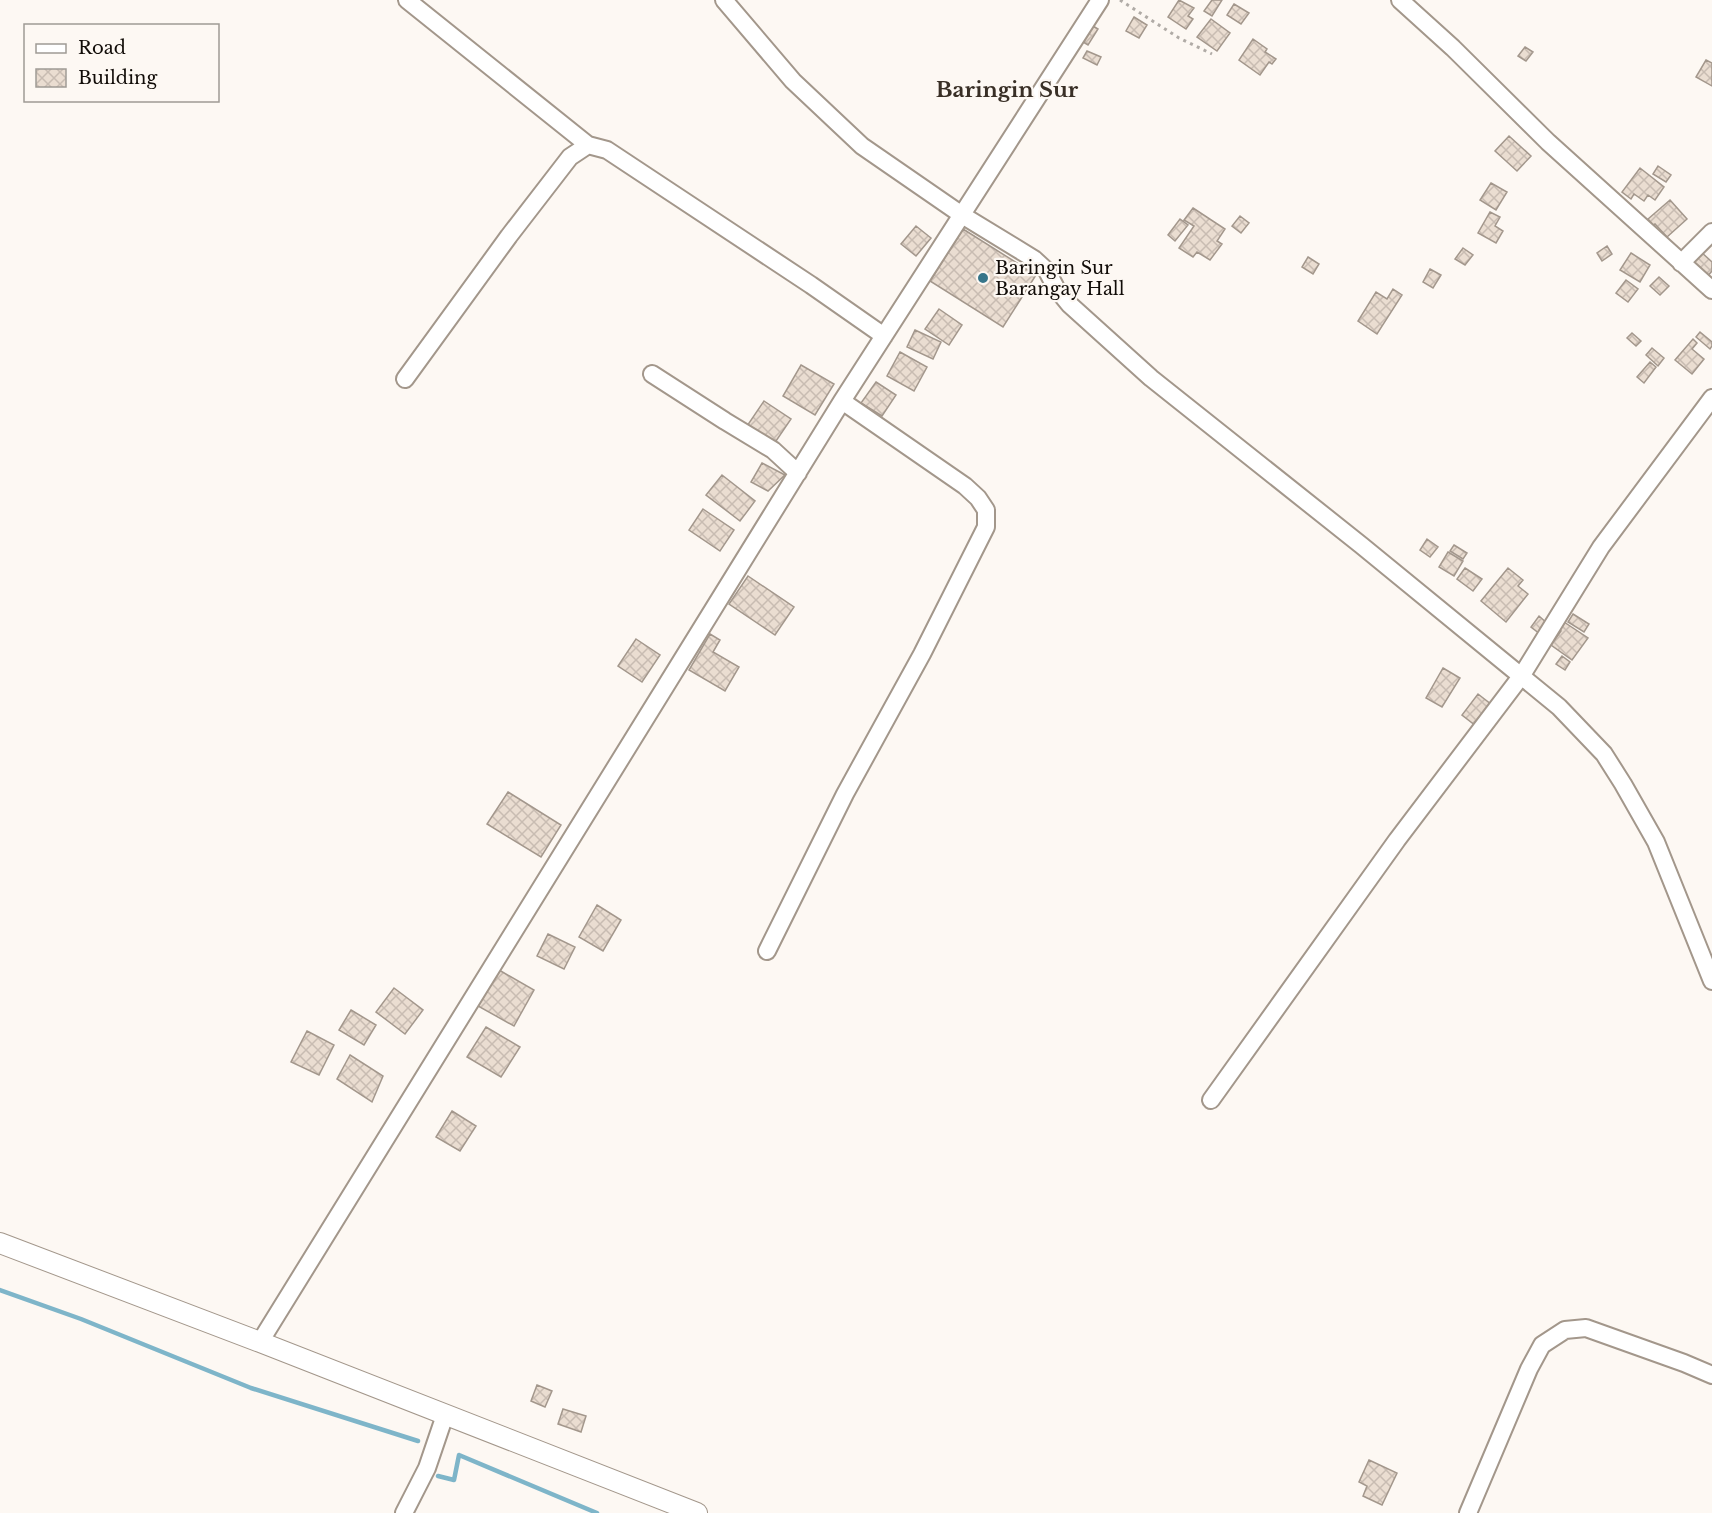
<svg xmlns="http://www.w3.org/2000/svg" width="1712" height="1513" viewBox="0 0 1712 1513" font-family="'Libre Baskerville',serif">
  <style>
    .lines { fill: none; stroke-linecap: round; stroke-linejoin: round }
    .stream { stroke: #7eb5c9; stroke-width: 4.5 }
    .building { fill: url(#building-cross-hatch); stroke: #a3978c; stroke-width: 1.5 }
    .minor-casing { stroke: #a3978b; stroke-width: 20 }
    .tertiary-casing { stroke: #a3978b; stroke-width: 22 }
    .path { stroke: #b0aba6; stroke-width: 3; stroke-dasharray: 3 4.5; stroke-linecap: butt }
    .minor { stroke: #fff; stroke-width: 16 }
    .tertiary { stroke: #fff; stroke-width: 20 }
    .poi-dot { fill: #36758a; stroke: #fdf8f3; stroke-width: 2 }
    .labels { text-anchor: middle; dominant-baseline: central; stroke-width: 4.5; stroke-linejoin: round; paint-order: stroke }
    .poi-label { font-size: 18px; fill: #110c08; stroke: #fdf8f3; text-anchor: start }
    .quarter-label { font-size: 21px; font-weight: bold; fill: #392f26; stroke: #fdf8f3 }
  </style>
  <defs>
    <pattern id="building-cross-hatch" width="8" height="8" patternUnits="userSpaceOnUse" patternTransform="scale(1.5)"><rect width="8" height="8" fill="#eaddd1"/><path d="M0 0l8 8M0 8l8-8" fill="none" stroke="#c8bcb2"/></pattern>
  </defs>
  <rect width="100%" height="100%" fill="#fdf8f3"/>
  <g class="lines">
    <path class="stream" d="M0,1290L81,1319L251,1388L418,1441
      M438,1476L454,1480L459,1455L597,1513"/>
  </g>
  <path class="building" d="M1179,0L1194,8L1188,16L1193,19L1186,29L1168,17Z
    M1212,0H1222L1212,16L1204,11Z
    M1234,4L1249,13L1241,24L1227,15Z
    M1134,17L1147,25L1139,38L1126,31Z
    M1211,19L1230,33L1217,51L1197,37Z
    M1093,26L1098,29L1088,45L1083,42Z
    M1253,39L1267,49L1265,52L1276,59L1272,64L1269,62L1260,75L1239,60Z
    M1525,47L1533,52L1526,61L1518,56Z
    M1087,51L1101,57L1097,65L1083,58Z
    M1706,60L1712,63V86L1696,77Z
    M1509,136L1531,156L1517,171L1495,151Z
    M1658,166L1671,175L1666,182L1653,174Z
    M1640,168L1664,187L1655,200L1648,195L1644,201L1634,194L1631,199L1622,192Z
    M1491,183L1507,192L1496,210L1480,200Z
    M1670,200L1687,219L1667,237L1655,224L1653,225L1648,219Z
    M1193,208L1225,229L1217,241L1222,244L1210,260L1197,252L1193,257L1179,248L1194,226L1184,220Z
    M1490,212L1500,217L1495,226L1503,231L1496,243L1478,233Z
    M1240,216L1249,223L1241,233L1232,226Z
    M1180,219L1188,225L1175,241L1168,235Z
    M916,226L931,238L916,256L901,244Z
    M963,229L1036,275L1003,327L930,281Z
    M1607,246L1612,254L1602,261L1597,253Z
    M1463,248L1473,255L1465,265L1455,259Z
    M1700,251L1712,262V271L1706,278L1689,263Z
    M1631,253L1650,265L1640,282L1620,270Z
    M1308,257L1319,264L1313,274L1302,267Z
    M1430,269L1441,275L1433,288L1423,282Z
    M1659,277L1669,286L1660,295L1650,286Z
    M1626,280L1638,289L1628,302L1616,293Z
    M1393,289L1402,295L1377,334L1358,321L1376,292L1387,299Z
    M939,309L962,325L949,345L925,329Z
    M915,330L941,342L933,359L907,347Z
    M1700,332L1712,342V346L1710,349L1696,337Z
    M1632,333L1641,341L1636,346L1627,338Z
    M1693,339L1697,343L1692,349L1704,359L1692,374L1675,360Z
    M1652,348L1664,358L1658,366L1646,355Z
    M900,352L927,367L914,391L887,376Z
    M1650,362L1656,367L1644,383L1637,377Z
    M801,365L834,384L815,415L783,396Z
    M876,382L896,395L882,416L861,403Z
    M764,401L791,419L774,444L747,426Z
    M762,463L785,475L768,491L751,482Z
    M722,475L755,501L740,521L706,495Z
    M703,509L734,530L720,551L689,530Z
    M1427,539L1438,547L1430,557L1420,550Z
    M1454,545L1467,553L1463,559L1450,551Z
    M1448,552L1463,561L1454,576L1439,567Z
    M1465,568L1482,579L1473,591L1457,579Z
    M1508,568L1523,580L1518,586L1528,594L1506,622L1481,601Z
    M748,576L794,607L775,635L729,604Z
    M1573,614L1589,624L1584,632L1568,622Z
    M1539,616L1548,624L1540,634L1531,627Z
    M1564,622L1588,638L1572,660L1551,645L1561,631L1558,629Z
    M710,634L720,640L713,652L739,667L725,691L689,670Z
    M636,639L660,655L642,682L618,666Z
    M1562,656L1570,662L1565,670L1556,664Z
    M1443,668L1460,678L1442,707L1426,698Z
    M1478,694L1492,705L1476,726L1462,715Z
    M508,792L561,825L541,857L487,824Z
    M597,905L621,920L603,951L579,937Z
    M548,934L575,947L564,969L537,956Z
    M499,970L534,990L514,1026L478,1006Z
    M394,988L423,1010L405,1034L376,1012Z
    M351,1010L376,1025L364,1045L339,1030Z
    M486,1027L520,1047L501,1077L467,1057Z
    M307,1031L334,1045L319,1075L291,1062Z
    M350,1055L383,1076L372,1102L337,1079Z
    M452,1111L476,1126L460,1151L436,1137Z
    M537,1385L552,1391L545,1407L531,1401Z
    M563,1409L586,1416L581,1432L558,1424Z
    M1369,1460L1397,1473L1382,1505L1363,1496L1367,1486L1359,1482Z"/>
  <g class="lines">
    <defs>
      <path id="minor" d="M407,0L588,145
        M724,0L793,81L862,146L962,215L1034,259L1047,271L1056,288L1069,304L1151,378L1361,545L1559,707L1604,754L1623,784L1656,842L1712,981
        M1400,0L1453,48L1548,142L1712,290
        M1681,263L1712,232
        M652,374L725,421L773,450L798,473
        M405,379L509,236L570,157L588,145L607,150L811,285L884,336
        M767,951L845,794L922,654L986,527V510L978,498L965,486L842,401
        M1211,1100L1397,840L1522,675L1601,547L1712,398
        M260,1342L842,401L1100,0
        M404,1513L427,1468L445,1415
        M1468,1513L1529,1369L1542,1345L1565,1330L1586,1328L1684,1363L1712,1375"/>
      <path id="tertiary" d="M0,1243L260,1342L697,1513"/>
    </defs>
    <use href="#minor" class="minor-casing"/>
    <use href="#tertiary" class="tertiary-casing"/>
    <path class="path" d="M1120,0L1179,38L1212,54"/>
    <use href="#minor" class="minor"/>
    <use href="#tertiary" class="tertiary"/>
  </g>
  <circle class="poi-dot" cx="983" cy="278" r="6"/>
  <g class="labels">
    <g class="poi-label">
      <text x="995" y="268">Baringin Sur<tspan x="995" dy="21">Barangay Hall</tspan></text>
    </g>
    <g class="quarter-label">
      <text x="1007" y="90">Baringin Sur</text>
    </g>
  </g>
  <rect x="24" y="24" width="195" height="78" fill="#fdf8f3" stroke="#9f9a95" stroke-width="1.5"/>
  <rect x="36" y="44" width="30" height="9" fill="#ffffff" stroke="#9f9a95" stroke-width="1.5"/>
  <text x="78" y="54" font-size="18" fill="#110c08">Road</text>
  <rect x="36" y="69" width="30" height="18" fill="url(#building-cross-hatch)" stroke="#9f9a95" stroke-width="1.5"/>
  <text x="78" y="84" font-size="18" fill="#110c08">Building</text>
</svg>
